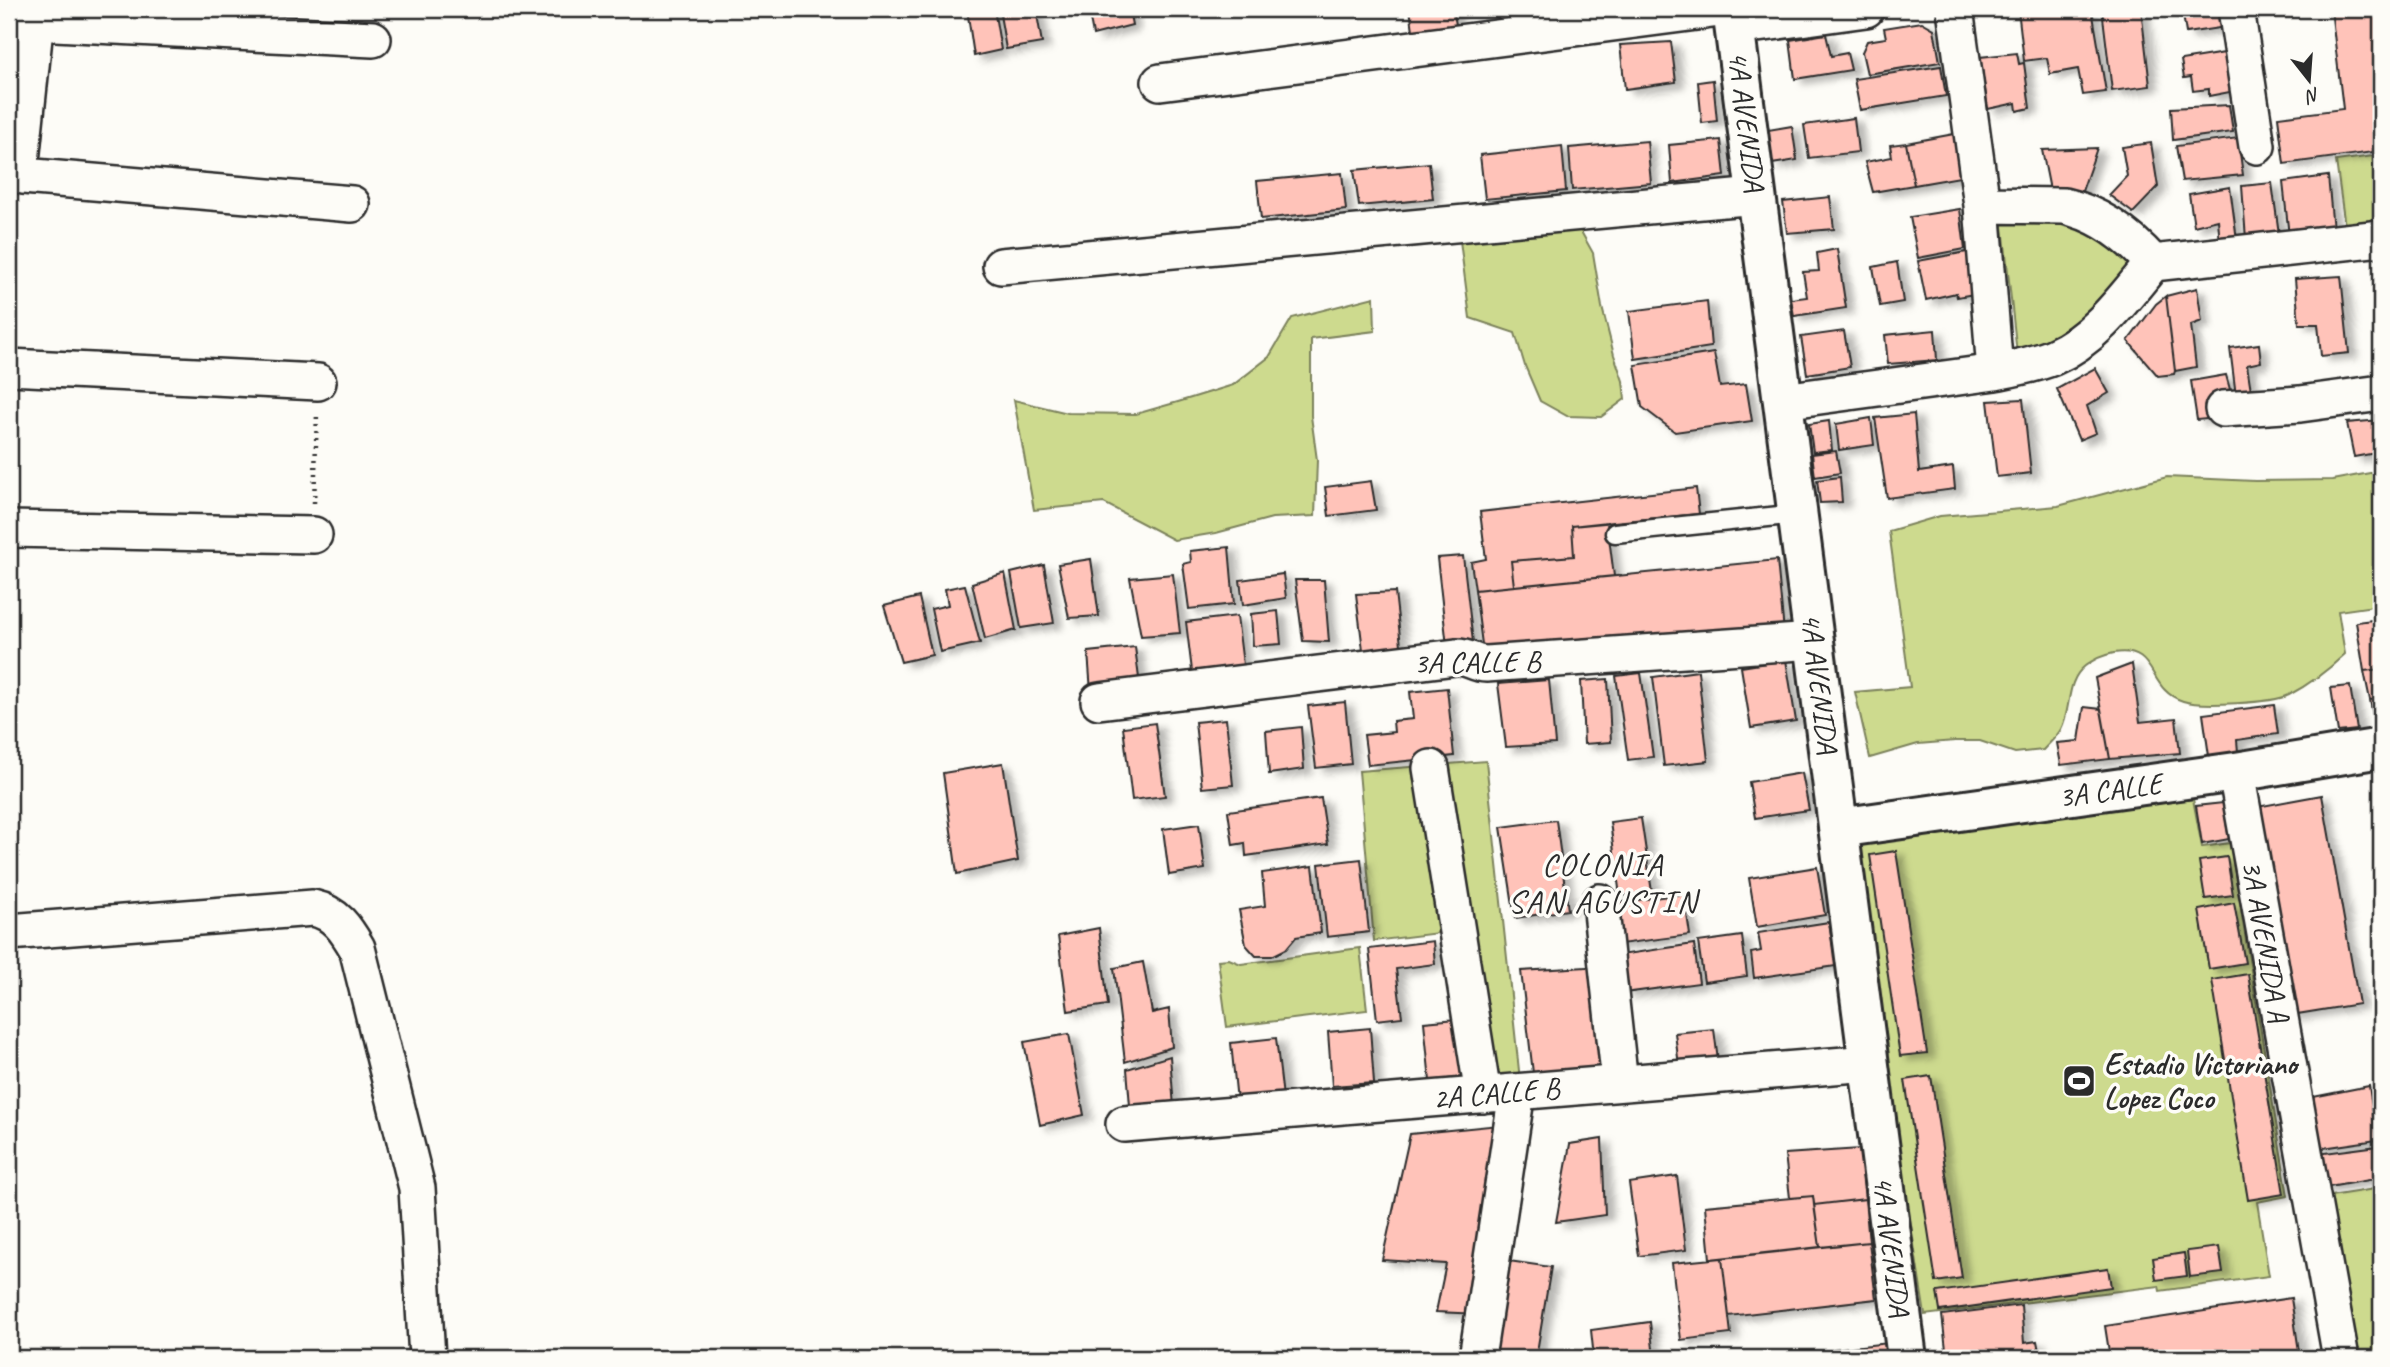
<svg xmlns="http://www.w3.org/2000/svg" width="2390" height="1367" viewBox="0 0 2390 1367" font-family="Caveat,sans-serif">
  <style>
    .green { fill: #cdda8e; stroke: #7c825c; stroke-width: 2 }
    .building { fill: #ffc3b9; stroke: #2b2b2b; stroke-width: 2; filter: url(#shadow) }
    .lines { fill: none; stroke-linecap: round; stroke-linejoin: round }
    .lane-casing { stroke: #2b2b2b; stroke-width: 23 }
    .street-casing { stroke: #2b2b2b; stroke-width: 40 }
    .secondary-casing { stroke: #2b2b2b; stroke-width: 44 }
    .path { stroke: #2b2b2b; stroke-width: 4.5; stroke-dasharray: 2 5; stroke-linecap: butt }
    .lane { stroke: #fdfcf7; stroke-width: 18 }
    .street { stroke: #fdfcf7; stroke-width: 35 }
    .secondary { stroke: #fdfcf7; stroke-width: 38 }
    .labels { text-anchor: middle; dominant-baseline: central; stroke-width: 7; stroke-linejoin: round; paint-order: stroke }
    .street-label { font-size: 30px; fill: #2b2b2b; stroke: #fdfcf7 }
    .poi-label { font-size: 30px; font-weight: bold; fill: #2b2b2b; stroke: #fdfcf7; text-anchor: start }
    .neighbourhood-label { font-size: 32px; letter-spacing: 2px; fill: #2b2b2b; stroke: #fdfcf7 }
  </style>
  <defs>
    <filter id="shadow"><feDropShadow dx="8" dy="4.5" stdDeviation="3.5" flood-color="#0004"/></filter>
  </defs>
  <rect width="100%" height="100%" fill="#fdfcf7"/>
  <filter id="ink" filterUnits="userSpaceOnUse"><feTurbulence type="fractalNoise" baseFrequency=".0143" numOctaves="2"/><feDisplacementMap in="SourceGraphic" scale="14" xChannelSelector="R" yChannelSelector="G"/><feConvolveMatrix kernelMatrix="1 2 1 2 8 2 1 2 1" color-interpolation-filters="sRGB"/></filter>
  <g filter="url(#ink)">
    <path class="green" d="M2381,155V223L2345,227L2336,161Z
      M2063,205L2160,262L2088,324L2017,354L2001,208Z
      M1579,228L1593,253L1602,307L1614,355L1623,381L1625,399L1601,417L1567,416L1540,401L1525,366L1515,333L1470,318L1459,233Z
      M1374,297L1375,331L1311,339V416L1317,460L1315,516L1272,518L1216,533L1174,540L1104,503L1034,510L1014,400L1068,413L1136,414L1178,402L1233,385L1269,357L1292,318Z
      M2381,471V605L2338,611L2345,654C2328,670 2310,684 2289,695C2273,703 2200,707 2183,701C2146,690 2159,646 2114,653C2103,655 2094,659 2085,666C2065,682 2072,708 2061,729C2057,737 2049,743 2043,750L2015,753L1980,741H1955L1918,744L1870,758L1855,692L1910,687L1889,531L1940,516L2058,506L2167,477L2255,481L2332,480Z
      M1486,761L1520,1080L1468,1086L1454,931L1374,941L1359,771Z
      M2193,799L2202,847L2230,843L2288,1196L2257,1202L2269,1276L2160,1291L2159,1286L1925,1315L1851,844Z
      M1360,948L1367,1010L1227,1027L1218,960L1229,959L1241,964Z
      M2381,1188V1358H2351L2324,1197Z"/>
    <path class="building" d="M967,9H994L1001,50L974,56Z
      M999,9H1036L1042,43L1006,49Z
      M1088,9H1129L1132,25L1093,35Z
      M1410,9H1453L1459,40L1415,45Z
      M2018,9H2092L2106,92L2083,95L2078,69L2050,74L2047,58L2024,61Z
      M2102,9H2141L2150,86L2112,91Z
      M2182,9H2223L2226,27L2186,33Z
      M2331,9H2381V151L2284,164L2278,117L2343,109Z
      M1922,22L1934,29L1940,62L1867,74L1862,52L1867,41L1886,38L1884,28Z
      M1826,34L1831,56L1847,53L1851,70L1795,79L1790,40Z
      M1671,42L1676,82L1625,89L1620,45Z
      M2231,52L2235,91L2209,96V89L2193,91L2191,77L2184,78L2181,60Z
      M2017,53L2019,64L2024,63L2030,108L2017,111L2016,103L1988,109L1980,57Z
      M1941,66L1946,96L1860,110L1854,79Z
      M1713,80L1717,121L1702,123L1698,82Z
      M2229,105L2233,132L2173,140L2171,108Z
      M1854,118L1858,152L1809,158L1804,125Z
      M1792,126L1797,160L1772,164L1768,130Z
      M1954,134L1960,177L1914,185L1906,143Z
      M2238,138L2243,175L2182,181L2176,146Z
      M1721,140L1725,176L1672,183L1669,145Z
      M1647,141L1651,183L1572,190L1569,148Z
      M1906,143L1914,185L1873,192L1865,162L1892,157L1890,145Z
      M2151,143L2158,187L2133,213L2109,195L2127,176L2122,147Z
      M1562,146L1566,191L1485,199L1480,155Z
      M2097,148L2081,194L2051,195L2042,150Z
      M1429,163L1433,199L1359,206L1354,170Z
      M1342,173L1346,210L1261,219L1257,181Z
      M2328,176L2333,230L2289,236L2283,182Z
      M2272,183L2279,234L2246,239L2242,186Z
      M2230,187L2237,240L2220,244L2218,220L2194,226L2189,194Z
      M1830,197L1834,229L1787,233L1783,202Z
      M1960,209L1965,249L1918,258L1910,217Z
      M1837,249L1846,308L1794,316L1791,299L1807,297L1803,272L1819,271L1817,253Z
      M1967,252L1974,294L1957,297L1956,293L1926,300L1918,261Z
      M1897,262L1903,302L1880,306L1873,267Z
      M2341,276L2349,353L2321,356L2318,324H2299L2295,279Z
      M2197,288L2202,321L2191,325L2196,367L2175,371L2166,296Z
      M2166,296L2175,371L2174,374L2158,376L2128,341L2156,304Z
      M1707,301L1711,347L1635,359L1629,311Z
      M1935,330L1937,360L1888,364L1885,335Z
      M1844,331L1850,367L1807,374L1801,337Z
      M2259,344L2261,362L2247,365L2253,403L2237,404L2230,348Z
      M1714,353L1720,387L1746,384L1752,421L1675,432L1642,407L1635,365Z
      M2095,368L2109,393L2087,406L2096,433L2079,440L2057,389Z
      M2226,375L2231,393L2217,418L2197,420L2191,381Z
      M2023,399L2031,473L1997,477L1988,401Z
      M1914,414L1919,472L1953,467L1955,489L1887,498L1875,418Z
      M1871,418L1874,445L1839,450L1836,424Z
      M2381,420V452L2354,457L2347,423Z
      M1829,421L1832,450L1813,452L1809,424Z
      M1836,451L1840,473L1815,477L1812,454Z
      M1840,477L1842,502L1820,503L1817,480Z
      M1371,481L1376,510L1329,516L1325,487Z
      M1696,488L1699,514L1572,526L1574,556L1511,561L1514,586L1475,590L1471,562L1486,559L1480,512Z
      M1607,522L1614,576L1514,586L1511,561L1574,556L1572,526Z
      M1229,547L1234,604L1189,609L1183,564L1191,562L1190,551Z
      M1463,556L1474,651L1448,655L1437,558Z
      M1091,559L1099,616L1069,618L1058,564Z
      M1777,560L1784,632L1484,660L1475,590Z
      M1044,565L1054,623L1021,628L1011,573Z
      M1005,573L1016,630L985,639L972,583Z
      M1173,574L1180,633L1141,636L1130,578Z
      M1283,574L1286,598L1243,605L1240,580Z
      M1295,580H1324L1329,642L1303,641Z
      M965,585L980,643L940,652L931,609L948,605L945,589Z
      M1395,592L1402,654L1364,658L1356,594Z
      M919,597L932,655L901,662L884,606Z
      M1278,611L1281,644L1253,646L1251,614Z
      M1237,616L1244,673L1193,679L1186,622Z
      M2381,619V669L2364,671L2356,622Z
      M1135,647L1140,686L1091,692L1088,652Z
      M1786,660L1796,721L1751,728L1741,667Z
      M2132,664L2140,722L2176,718L2180,753L2110,759L2095,678Z
      M2381,669V699L2370,700L2364,671Z
      M1698,671L1708,761L1664,766L1653,677Z
      M1641,673L1653,757L1628,760L1616,676Z
      M1608,679L1611,742L1584,744L1581,681Z
      M1549,680L1555,744L1506,747L1498,684Z
      M2350,686L2357,730L2338,732L2331,688Z
      M1447,688L1454,756L1368,765L1364,735L1394,732L1393,721L1413,719L1410,692Z
      M2381,699V726L2375,727L2370,700Z
      M1345,702L1351,764L1316,768L1308,706Z
      M2274,705L2278,734L2237,740L2238,752L2209,756L2203,714Z
      M2084,707L2101,709L2110,759L2061,765L2057,743L2079,741Z
      M1226,719L1233,785L1202,788L1195,722Z
      M1155,723L1165,796L1132,800L1123,727Z
      M1301,727L1304,769L1269,774L1266,731Z
      M1003,763L1018,861L957,874L943,773Z
      M1802,773L1809,810L1755,818L1749,782Z
      M2322,795L2359,1004L2291,1015L2257,807Z
      M1321,798L1328,844L1246,856L1245,843L1233,845L1228,811Z
      M2223,803L2229,839L2202,844L2196,806Z
      M1641,818L1652,892L1620,896L1610,822Z
      M1556,820L1568,910L1515,918L1501,827Z
      M1199,824L1205,869L1169,875L1163,829Z
      M1896,851L1927,1053L1900,1056L1870,855Z
      M2227,857L2233,895L2205,899L2199,861Z
      M1361,859L1369,932L1327,937L1319,864Z
      M1313,866L1321,933L1296,937L1286,949L1272,956H1256L1246,945L1239,910L1265,906L1262,873Z
      M1817,867L1825,915L1757,927L1749,878Z
      M1684,894L1690,935L1613,945L1607,904Z
      M2234,903L2245,963L2209,969L2199,910Z
      M1829,922L1836,966L1754,978L1751,953L1761,951L1758,933Z
      M1099,928L1108,1005L1068,1011L1058,936Z
      M1742,936L1747,976L1704,982L1698,942Z
      M1433,941L1435,964L1396,969L1402,1017L1377,1020L1369,949Z
      M1694,944L1699,983L1624,993L1620,955Z
      M1143,962L1152,1013L1169,1009L1172,1047L1125,1062L1114,968Z
      M1603,966L1613,1067L1533,1073L1521,971Z
      M2248,974L2284,1194L2248,1200L2212,980Z
      M1457,1019L1463,1077L1430,1081L1424,1022Z
      M1370,1028L1374,1083L1332,1086L1328,1032Z
      M1714,1029L1718,1061L1679,1066L1675,1033Z
      M1069,1034L1084,1115L1040,1125L1024,1042Z
      M1276,1038L1283,1097L1237,1101L1231,1043Z
      M1170,1056L1174,1107L1131,1118L1127,1069Z
      M1931,1076L1962,1278L1936,1282L1905,1080Z
      M2369,1086L2377,1140L2316,1149L2308,1098Z
      M1509,1124L1480,1314L1436,1312L1446,1264L1382,1260L1410,1134Z
      M1602,1139L1605,1215L1556,1222L1570,1144Z
      M2378,1146L2381,1178L2323,1188L2317,1154Z
      M1860,1149L1865,1199L1814,1205L1813,1196L1790,1198L1785,1154Z
      M1677,1176L1686,1250L1639,1256L1629,1183Z
      M1813,1196L1820,1247L1710,1259L1705,1206Z
      M1865,1199L1869,1242L1820,1247L1814,1205Z
      M1869,1242L1876,1299L1729,1316L1722,1258Z
      M2219,1247L2223,1273L2190,1277L2187,1251Z
      M2184,1253L2187,1276L2156,1280L2153,1258Z
      M1722,1258L1731,1334L1681,1340L1672,1263Z
      M1502,1260L1551,1267L1536,1358H1485Z
      M2108,1268L2111,1287L1940,1311L1937,1292Z
      M2291,1298L2300,1358H2110L2105,1326Z
      M2021,1305L2024,1343L2037,1341L2040,1356L2053,1355V1358H1947L1942,1315Z
      M1650,1322L1654,1358H1594L1591,1330Z
      M1889,1343L1891,1358H1834L1833,1349Z"/>
    <g class="lines">
      <defs>
        <path id="lane" d="M1615,533L1798,514"/>
        <path id="street" d="M37,9L20,171L23,176L352,204
          M1955,9L1982,205L1995,372
          M2236,9L2257,146
          M35,22L373,39
          M1735,27L1866,9
          M1160,82L1720,9
          M1982,205L2064,206C2100,214 2129,236 2153,263
          M1001,266L1756,196
          M9,367L318,382
          M1783,401L1995,372C2015,368 2034,365 2053,357C2095,339 2125,297 2153,263L2381,238
          M2223,409L2300,404L2381,393
          M9,529L314,535
          M1099,701L1456,657C1468,656 1474,664 1486,664L1814,641
          M1431,768L1483,1095
          M2236,772L2341,1358
          M1600,902L1620,1083
          M9,932L313,908C336,913 346,929 357,948L417,1188L427,1358
          M1124,1124L1869,1063
          M1477,1358L1517,1092"/>
        <path id="secondary" d="M1732,9L1907,1358
          M1838,828L2236,772L2381,748"/>
      </defs>
      <use href="#lane" class="lane-casing"/>
      <use href="#street" class="street-casing"/>
      <use href="#secondary" class="secondary-casing"/>
      <path class="path" d="M314,503L317,414"/>
      <use href="#lane" class="lane"/>
      <use href="#street" class="street"/>
      <use href="#secondary" class="secondary"/>
    </g>
  </g>
  <defs>
    <symbol id="stadium-square" viewBox="-11 -11 22 22"><rect x="-9" y="-9" width="18" height="18" rx="4" fill="#2b2b2b" stroke="#fdfcf7"/><path d="M0-5a6.5 5 0 1 0 0 10a6.5 5 0 1 0 0-10ZM-3.5-1.8h7v3.6h-7Z" fill="#fff"/></symbol>
  </defs>
  <g fill-rule="evenodd">
    <use href="#stadium-square" x="2060" y="1062" width="38" height="38"/>
  </g>
  <g class="labels">
    <g class="street-label">
      <text transform="translate(1747 121) rotate(83)">4A AVENIDA</text>
      <text transform="translate(1477 662) rotate(-1)">3A CALLE B</text>
      <text transform="translate(1820 683) rotate(83)">4A AVENIDA</text>
      <text transform="translate(2110 790) rotate(-8)">3A CALLE</text>
      <text transform="translate(2266 941) rotate(80)">3A AVENIDA A</text>
      <text transform="translate(1496 1093) rotate(-5)">2A CALLE B</text>
      <text transform="translate(1892 1246) rotate(83)">4A AVENIDA</text>
    </g>
    <g class="poi-label">
      <text x="2104" y="1064">Estadio Victoriano<tspan x="2104" dy="34">Lopez Coco</tspan></text>
    </g>
    <g class="neighbourhood-label">
      <text x="1603" y="864">COLONIA<tspan x="1603" dy="37">SAN AGUSTIN</tspan></text>
    </g>
  </g>
  <rect width="2390" height="1367" fill="none" stroke="#fdfcf7" stroke-width="35"/>
  <rect x="18" y="18" width="2355" height="1332" fill="none" stroke="#2b2b2b" stroke-width="2.5" filter="url(#ink)"/>
  <g transform="translate(2309 80) rotate(163)" stroke="#fdfcf7" stroke-width="5" paint-order="stroke">
  <path d="M0-5L12 26L0 18L-12 26Z" fill="#2b2b2b"/>
  <text y="-10" font-size="19" font-weight="bold" text-anchor="middle" fill="#2b2b2b">N</text>
  </g>
</svg>
